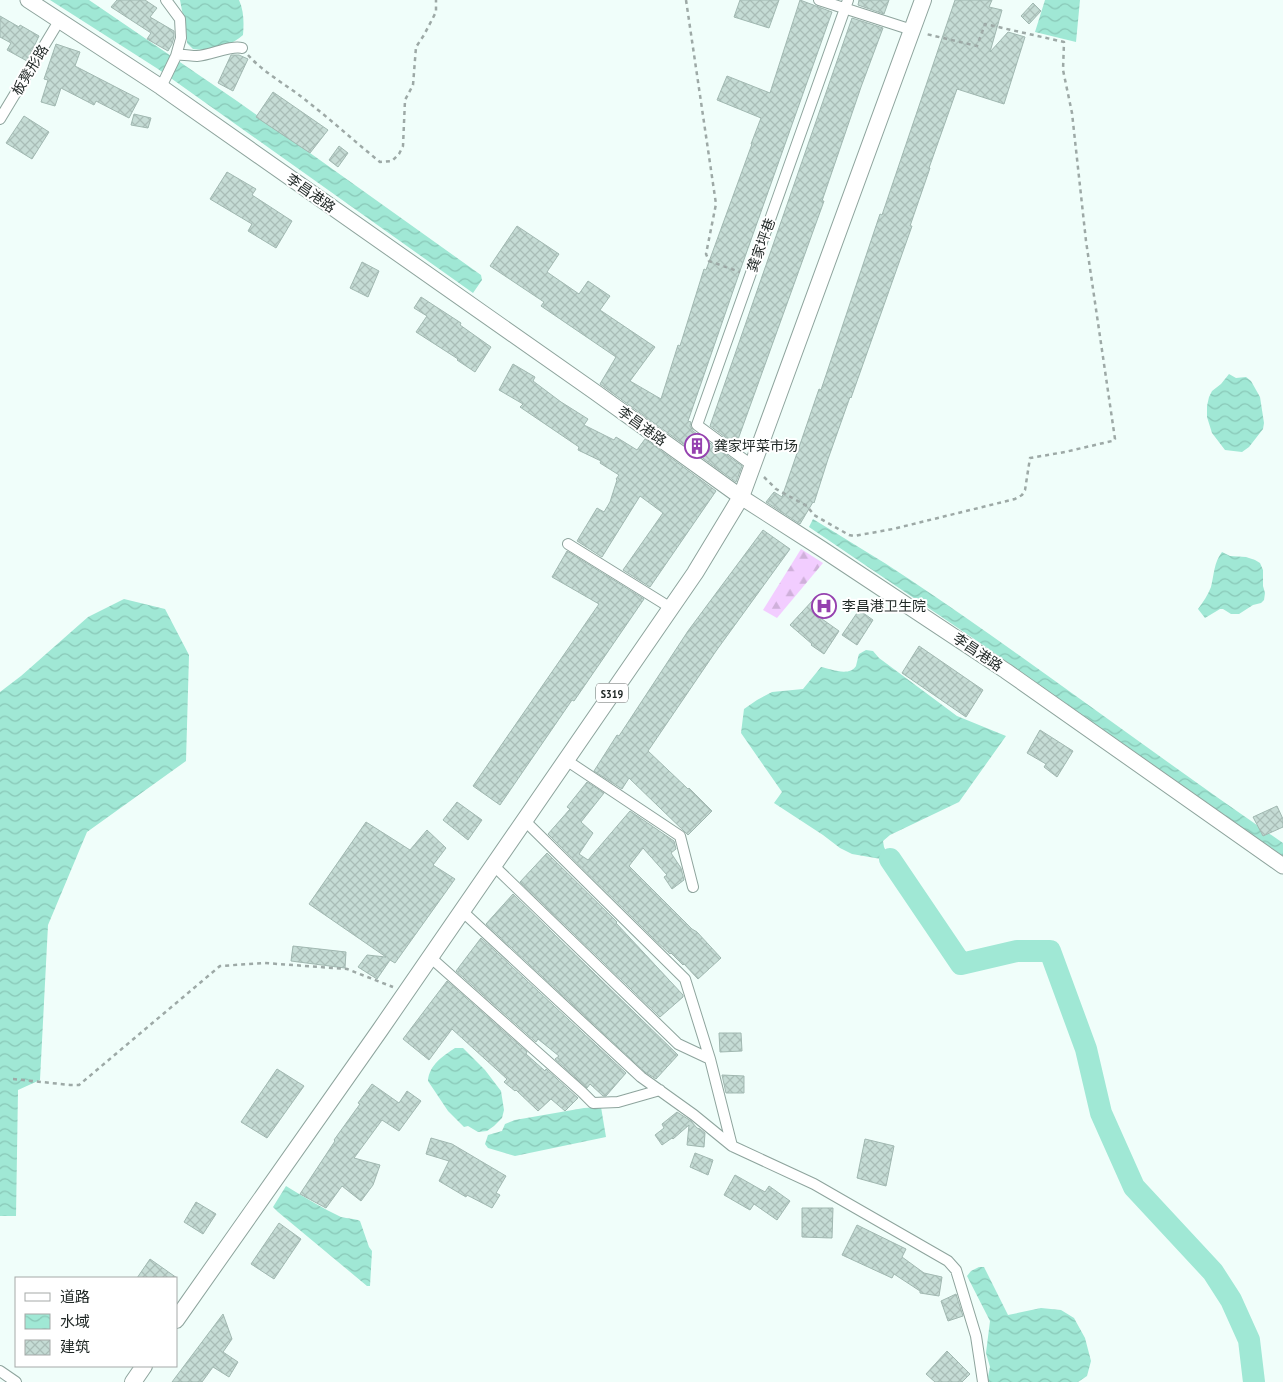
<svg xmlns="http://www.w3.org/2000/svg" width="1283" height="1382" viewBox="0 0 1283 1382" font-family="'PT Sans Narrow','Noto Sans SC',sans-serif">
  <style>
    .forest { fill: url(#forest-firs) }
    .water { fill: url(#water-waves) }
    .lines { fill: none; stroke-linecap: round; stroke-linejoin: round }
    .river { stroke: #a0e8d5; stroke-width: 22 }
    .building { fill: url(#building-cross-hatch); stroke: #a1b8b1 }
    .street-casing { stroke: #8ea49d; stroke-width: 12 }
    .secondary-casing { stroke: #8ea49d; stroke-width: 17 }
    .primary-casing { stroke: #8ea49d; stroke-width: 18 }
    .path { stroke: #9da9a6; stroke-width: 2.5; stroke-dasharray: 4 4; stroke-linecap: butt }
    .street { stroke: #fff; stroke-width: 10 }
    .secondary { stroke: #fff; stroke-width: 15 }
    .primary { stroke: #fff; stroke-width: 16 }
    .labels { text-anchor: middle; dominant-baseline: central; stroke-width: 4; stroke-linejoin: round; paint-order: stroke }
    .shield { fill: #fff; stroke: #626866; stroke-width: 1 }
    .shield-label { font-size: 12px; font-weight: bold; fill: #1f2725 }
    .street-label { font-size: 14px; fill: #1f2725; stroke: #fff }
    .poi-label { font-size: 14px; fill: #1f2725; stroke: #fff; text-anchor: start }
  </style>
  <defs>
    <pattern id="forest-firs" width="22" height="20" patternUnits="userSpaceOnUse" patternTransform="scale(1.25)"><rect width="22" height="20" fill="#f2cdff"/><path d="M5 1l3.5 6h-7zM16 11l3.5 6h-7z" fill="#cfb0da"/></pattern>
    <pattern id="water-waves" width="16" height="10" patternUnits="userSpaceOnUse" patternTransform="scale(1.25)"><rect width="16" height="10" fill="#a0e8d5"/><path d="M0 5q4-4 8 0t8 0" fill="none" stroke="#89c7b7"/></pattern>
    <pattern id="building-cross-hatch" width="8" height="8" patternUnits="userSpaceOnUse" patternTransform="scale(1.25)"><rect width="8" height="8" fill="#c5dcd5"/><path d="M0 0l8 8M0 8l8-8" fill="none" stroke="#a9bdb7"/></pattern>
  </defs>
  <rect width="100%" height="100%" fill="#f0fefa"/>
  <path class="forest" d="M801,549L823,563L777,618L763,610Z"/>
  <path class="water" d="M50,0H89L237,101L481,275L482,280L473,293L158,69Z
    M180,0H239C244,11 244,23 243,35C231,46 209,52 193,49L187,43V37Z
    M1045,0H1080L1076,42L1035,32Z
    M1229,374L1236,378L1246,377L1251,381L1260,397L1264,423L1263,429L1249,447L1242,452L1225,450L1212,433L1207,417V406L1209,397L1212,391L1221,384Z
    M813,519C845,539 878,558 909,579C1036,664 1157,757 1283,843V856L983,645L809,527Z
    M1222,552L1230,556L1246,557L1255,560L1260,563L1263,570V586L1265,593L1264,600L1261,603L1253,605L1239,614H1231L1223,609H1220L1205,618L1198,609C1203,602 1208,595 1211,587C1214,575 1214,562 1222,552Z
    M124,599L165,609L189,655L186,761L87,832L48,925L40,1080L18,1090L16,1216H0V692L21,676L88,617Z
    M866,650L873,651L879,658L957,716L1006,736L959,802L890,835L883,841L884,847L892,863L881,859L852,854L840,848L823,835L774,803L782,792L741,733L744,709L757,700L772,692L803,689L821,667C831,669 849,677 856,666C857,662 858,657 859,654Z
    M455,1048H463L485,1070L501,1091L504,1110L502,1118L494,1126L487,1131L478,1132L468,1126L464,1127L448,1111L428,1081C429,1065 443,1056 455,1048Z
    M601,1107L606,1137L515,1156L488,1148L485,1144L488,1135L502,1131L505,1124L515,1120L584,1108Z
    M286,1186C304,1197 322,1208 341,1217C348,1219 354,1218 360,1221L369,1247L372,1251L370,1286H367L278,1212L273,1207Z
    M979,1267H984L1008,1315L1041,1308L1061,1310L1074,1318L1085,1338L1091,1361L1087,1376L1078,1382H987L990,1367L986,1353L990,1321L967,1276L971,1271Z"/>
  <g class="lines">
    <path class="river" d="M890,859L961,964L1017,951H1050L1086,1049L1101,1113L1134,1187L1213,1272L1231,1300L1249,1340L1254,1382"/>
  </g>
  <path class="building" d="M117,0H145L157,8L150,17L174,31V37L172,44L168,51L147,39L151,33L111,7Z
    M740,0H779L769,28L734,17Z
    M800,0L832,12L741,268L688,421L691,422L690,426L693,431L742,466L736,482L600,384L616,357L541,306L544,302L490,266L517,226L559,254L547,272L579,294L588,281L610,296L600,310L655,347L630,381L661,399L678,345L680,346L704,269L706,270L752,144H751L761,118L717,100L727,76L770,93Z
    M859,0H889L884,14L858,5Z
    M955,0H992L989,7L1002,10L990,52L1008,32L1025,37L1004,104L957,89L929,168H930L910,226H912L851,398L850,397L828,459L814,503L813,502L800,524L766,502L774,492L782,497L819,389L821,390L880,214L882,215Z
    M1033,3L1041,11L1029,24L1021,16Z
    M0,16L19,27L20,25L39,36L27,61L7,50L11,43L0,37Z
    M852,18L883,28L861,87L822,201H824L736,445L710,426Z
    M56,44L80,52L75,66L139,99L129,118L96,101L94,105L61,88L55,106L41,102L48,80L44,79Z
    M231,55H239L248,59L233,91L218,83Z
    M273,92L328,130L310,153L256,117Z
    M134,114L151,118L148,128L131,125Z
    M24,116L49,132L32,159L6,143Z
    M339,146L348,153L338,167L329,160Z
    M227,172L256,189L252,195L292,221L276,248L248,231L252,224L210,199Z
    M362,262L379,271L368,297L350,288Z
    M421,297L461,323L460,325L491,347L475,372L457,360L458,359L416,332L427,316L414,308Z
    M513,364L535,377L533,381L561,402L588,419L584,425L614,440L616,437L637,450L645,439L716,491L650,587L623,570L663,513L640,496L602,557L577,541L597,508L604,512L610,502L617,480L616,479L619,475L600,463L601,461L578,450L579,447L520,407L523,404L499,390Z
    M763,530L790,549L716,651L648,751L688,789L689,788L712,811L688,835L629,778L622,789L594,771L617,735L619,736L688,631Z
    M567,551L644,599L574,701L572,700L500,805L473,786L599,604L552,577Z
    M814,599L828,612L822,619L839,631L824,654L811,645L812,644L790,625Z
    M859,610L873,620L857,645L842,635Z
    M919,646L983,690L966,717L902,673Z
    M1040,730L1073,751L1057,777L1044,767L1046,764L1027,753Z
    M587,782L604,793L581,822L593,833L579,854L588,860L630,811L674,841L676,849L671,853L681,868L684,880L672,889L664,877L667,875L643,848L629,866L692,929L697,932L721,958L698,979L684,964L683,965L671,953L670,954L653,938L548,834L570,809L567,807Z
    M457,802L482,820L468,840L443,820Z
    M1277,806L1283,819V827L1263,836L1253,817Z
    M366,822L410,850L427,830L446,848L433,865L455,879L395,963L390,960L377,979L358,967L367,955L386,957L309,904Z
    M547,853L617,922L616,923L683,995V997L660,1017L520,882Z
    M513,894L678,1055L656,1079L645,1072L486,924Z
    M481,938L626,1073L606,1096H603L590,1084L587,1088L555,1059L559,1056L538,1039L536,1042L456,971Z
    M293,946L346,952L345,968L291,961Z
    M447,981L527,1052L526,1054L545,1071L546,1069L578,1098L565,1111L551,1099L538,1111L516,1090L515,1091L504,1082L507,1079L452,1029L429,1060L403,1039Z
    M719,1033H741L742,1051L720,1052Z
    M277,1069L304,1086L267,1138L241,1122Z
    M722,1075L744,1076V1093H726Z
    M372,1084L399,1103L407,1091L421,1101L399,1131L382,1120L354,1158L380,1165L373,1185L361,1201L342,1186L326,1208L300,1194L335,1141L334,1140L360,1104L358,1103Z
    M677,1112L691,1121L697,1128L700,1129L705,1133L704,1147L687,1145L689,1125L673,1139L672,1138L662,1145L655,1135L664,1128L662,1124Z
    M431,1138L452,1144L506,1176L496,1193L500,1195L492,1208L467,1195L466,1197L439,1181L449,1161L426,1154Z
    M865,1139L894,1146L886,1186L857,1178Z
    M695,1153L713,1160L708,1175L690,1167Z
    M735,1175L765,1192L769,1186L790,1201L777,1220L754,1204L750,1210L724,1195Z
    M196,1202L216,1214L203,1234L184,1222Z
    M802,1208H833L832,1238L802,1237Z
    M279,1223L301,1239L274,1279L251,1264Z
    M857,1225L906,1249L902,1257L924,1273L942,1277L939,1296L920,1293V1291L894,1274L892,1278L842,1255Z
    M150,1259L177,1278H137Z
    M956,1294L963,1316L948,1321L941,1301Z
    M223,1314L232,1339L223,1352L238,1362L229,1377L213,1367L202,1382H172Z
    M947,1351L970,1374L962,1382H935L926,1374Z"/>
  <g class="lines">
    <defs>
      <path id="street" d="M819,0L912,30
        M177,55C184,54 190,56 197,56C211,55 231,45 242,48
        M161,87L176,56L181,38L180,19L166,0
        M0,119L59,21
        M753,466L697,425L848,0
        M568,544L671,608
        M566,760L680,836L693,887
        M524,820L685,979L710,1059L732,1146L814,1184L948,1261L956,1270L976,1336L983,1382
        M493,865L678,1044L710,1059
        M462,911L641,1077L694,1115L732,1146
        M430,957L582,1092L593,1103L618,1102L660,1090
        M0,1371L16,1382"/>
      <path id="secondary" d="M28,0L161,87L595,392L741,497L822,549L1006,671L1283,866"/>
      <path id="primary" d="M176,1320L380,1030L695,573L741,497L923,0
        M133,1382L144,1366"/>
    </defs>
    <use href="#street" class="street-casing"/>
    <use href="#secondary" class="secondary-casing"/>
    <use href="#primary" class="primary-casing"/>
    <path class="path" d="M686,0L716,204L706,254L709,261L740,272
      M248,55C263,72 285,84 303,98C329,118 354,141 380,162L392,161L399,154L403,146L405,100L413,85L416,47L424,35L436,12V0
      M764,477L776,489L807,506L814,515L849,535L854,536L893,529L1015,499L1022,495L1025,490L1030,458L1065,452L1112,441L1115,439L1086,241L1072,113L1063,70L1064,42L985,24L977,46L926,34
      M13,1079L70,1085H79L220,966L265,963L347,969L393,987"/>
    <use href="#street" class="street"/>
    <use href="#secondary" class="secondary"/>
    <use href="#primary" class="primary"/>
  </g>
  <defs>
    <symbol id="building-ring" viewBox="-11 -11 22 22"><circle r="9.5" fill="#fff" stroke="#9541af" stroke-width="1.5"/><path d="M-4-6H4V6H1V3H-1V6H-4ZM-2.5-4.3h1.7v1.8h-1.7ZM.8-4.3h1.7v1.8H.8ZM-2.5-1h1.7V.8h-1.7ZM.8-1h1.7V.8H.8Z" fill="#9541af"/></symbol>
    <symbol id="hospital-ring" viewBox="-11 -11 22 22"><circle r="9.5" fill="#fff" stroke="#9541af" stroke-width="1.5"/><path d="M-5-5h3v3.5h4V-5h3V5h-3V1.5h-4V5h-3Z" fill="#9541af"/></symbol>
  </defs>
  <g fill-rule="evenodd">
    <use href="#building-ring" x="683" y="432" width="28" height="28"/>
    <use href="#hospital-ring" x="810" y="592" width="28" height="28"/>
  </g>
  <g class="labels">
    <rect class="shield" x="596" y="683.5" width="32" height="19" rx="4"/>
    <g class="shield-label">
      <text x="612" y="693">S319</text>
    </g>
    <g class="street-label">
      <text transform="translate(30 70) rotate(-59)">板凳形路</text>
      <text transform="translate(311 193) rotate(35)">李昌港路</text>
      <text transform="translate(761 245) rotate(-70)">龚家坪巷</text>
      <text transform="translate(642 426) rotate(36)">李昌港路</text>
      <text transform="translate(978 652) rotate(34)">李昌港路</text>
    </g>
    <g class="poi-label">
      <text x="714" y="446">龚家坪菜市场</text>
      <text x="842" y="606">李昌港卫生院</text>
    </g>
  </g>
  <rect x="15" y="1277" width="162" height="90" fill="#ffffff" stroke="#a5a9a8"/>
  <rect x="25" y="1293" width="25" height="8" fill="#ffffff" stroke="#a5a9a8"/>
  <text x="60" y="1302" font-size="15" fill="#1f2725">道路</text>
  <rect x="25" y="1314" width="25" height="15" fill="url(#water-waves)" stroke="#a5a9a8"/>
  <text x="60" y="1327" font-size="15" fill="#1f2725">水域</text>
  <rect x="25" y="1340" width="25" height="15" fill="url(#building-cross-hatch)" stroke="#a5a9a8"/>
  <text x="60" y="1352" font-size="15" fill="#1f2725">建筑</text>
</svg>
